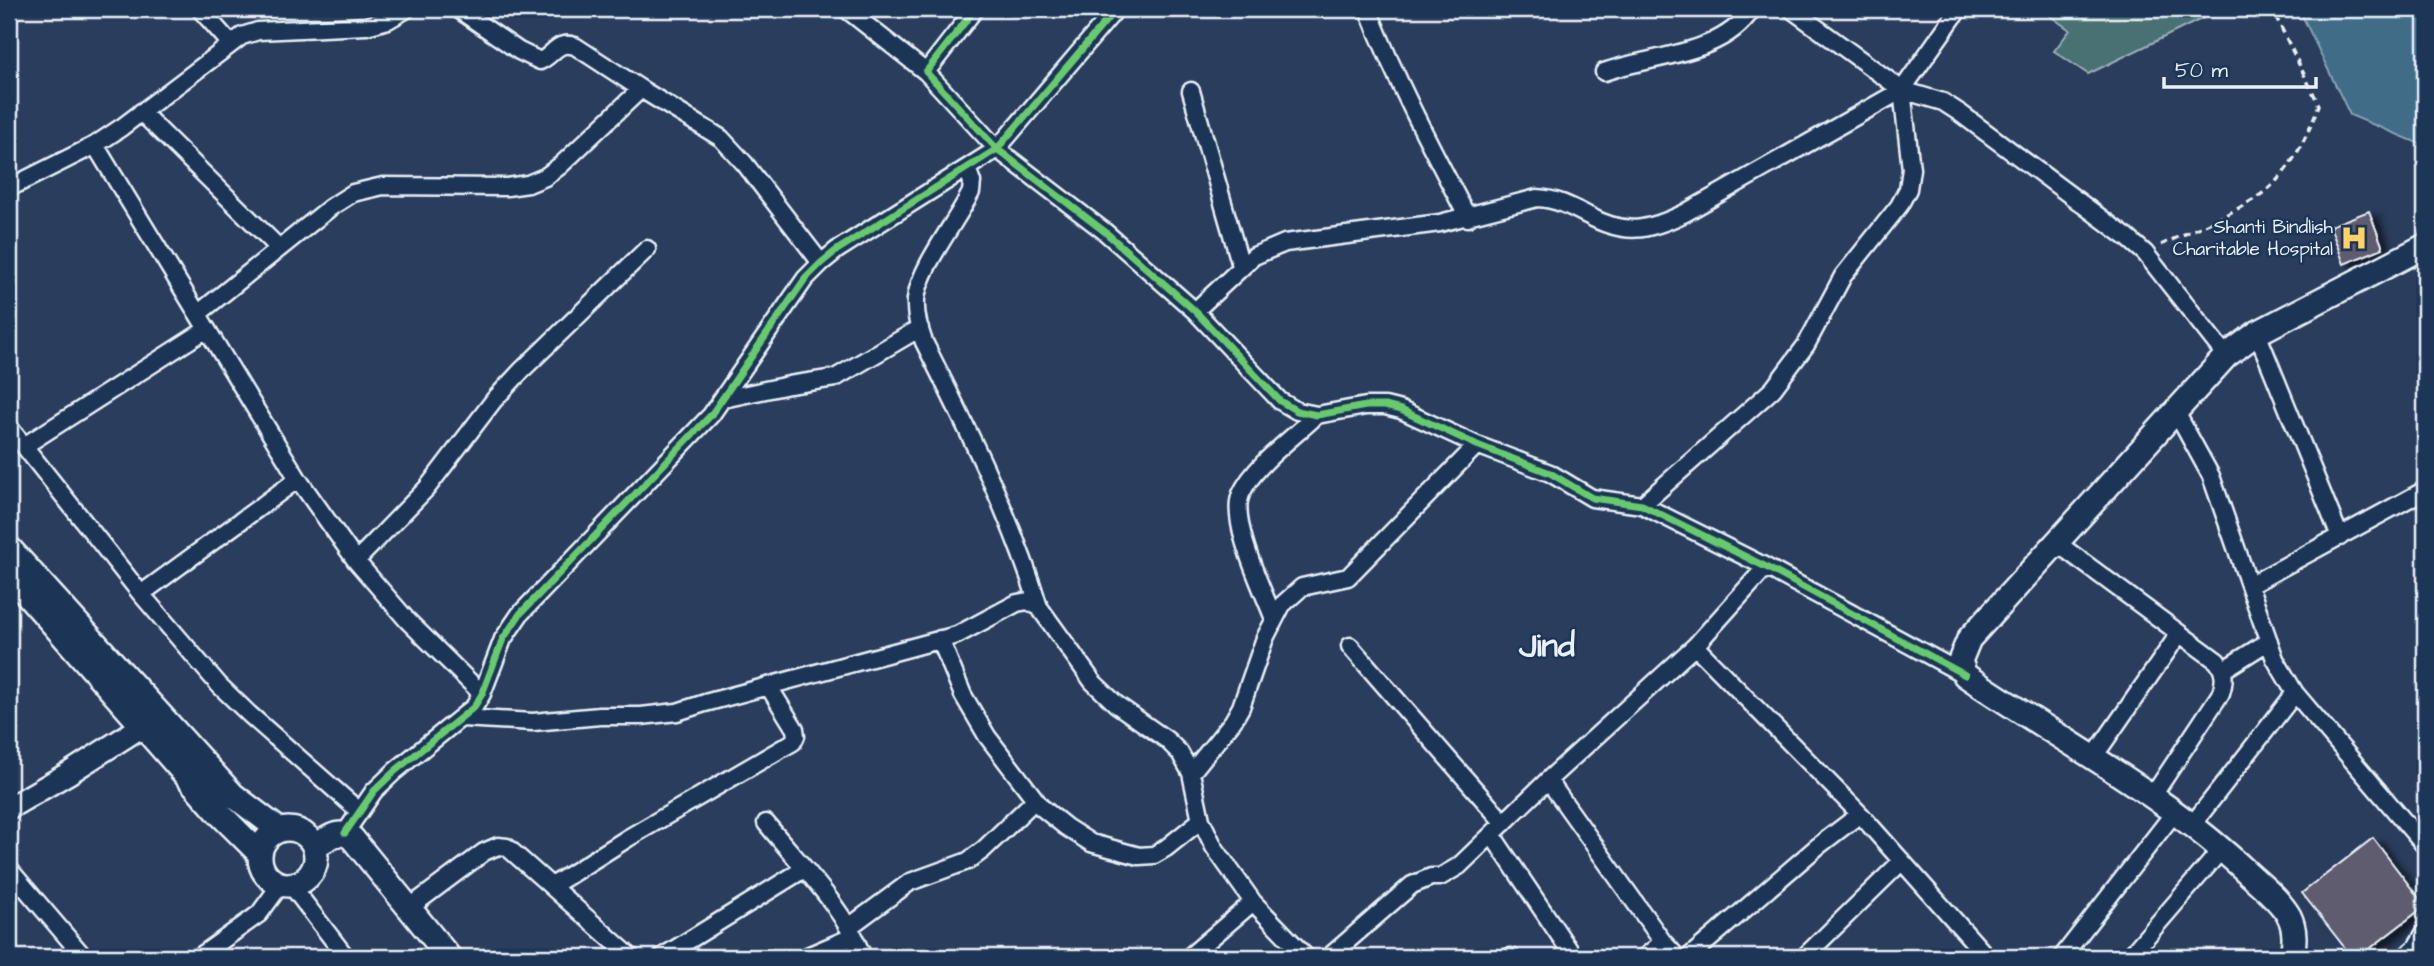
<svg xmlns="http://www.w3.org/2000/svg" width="2434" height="966" viewBox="0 0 2434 966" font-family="'Architects Daughter',sans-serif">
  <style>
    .green { fill: #497073; stroke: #98b0b6; stroke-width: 2 }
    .water { fill: #416c88; stroke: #84a1b5; stroke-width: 2 }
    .building { fill: #605b70; stroke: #e8f1f8; stroke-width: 2; filter: url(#shadow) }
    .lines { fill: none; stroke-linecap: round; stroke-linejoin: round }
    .minor-casing { stroke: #e8f1f8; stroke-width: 21 }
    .tertiary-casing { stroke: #e8f1f8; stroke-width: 26 }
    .secondary-casing { stroke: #e8f1f8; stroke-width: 28 }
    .path { stroke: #e8f1f8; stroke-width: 3.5; stroke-dasharray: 7 5; stroke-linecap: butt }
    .minor { stroke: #1d3557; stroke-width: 16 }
    .tertiary { stroke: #1d3557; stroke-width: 21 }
    .secondary { stroke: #1d3557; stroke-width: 23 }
    .cycleway-casing { stroke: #1d3557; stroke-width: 11 }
    .cycleway { stroke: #67ca6e; stroke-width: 7 }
    .labels { text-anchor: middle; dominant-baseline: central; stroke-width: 5; stroke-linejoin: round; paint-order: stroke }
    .poi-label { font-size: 19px; fill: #e8f1f8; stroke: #1d3557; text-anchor: end }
    .town-label { font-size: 33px; font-weight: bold; fill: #e8f1f8; stroke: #1d3557 }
  </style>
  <defs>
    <filter id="shadow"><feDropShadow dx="8" dy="4.5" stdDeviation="3.5" flood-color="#0009"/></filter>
  </defs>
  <rect width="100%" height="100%" fill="#2a3d5c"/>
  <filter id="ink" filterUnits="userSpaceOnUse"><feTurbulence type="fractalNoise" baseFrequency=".0143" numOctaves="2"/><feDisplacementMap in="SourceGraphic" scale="14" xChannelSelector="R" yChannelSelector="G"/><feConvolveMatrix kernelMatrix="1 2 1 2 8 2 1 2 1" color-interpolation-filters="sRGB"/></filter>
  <g filter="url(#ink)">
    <path class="green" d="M2040,9H2222L2088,74L2054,51L2070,30Z"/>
    <path class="water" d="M2299,9H2425V146L2350,115Z"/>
    <path class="building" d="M2369,211L2383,248L2344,264L2330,226Z
      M2373,838L2425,906L2359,957H2352L2302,893Z"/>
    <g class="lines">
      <defs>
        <path id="minor" d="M200,9L230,43
          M458,9L519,51L540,61C554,55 557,40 575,46L641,89L721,138L745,164L821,263
          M846,9L926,72
          M975,9L926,72L997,149L1104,231L1195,311L1280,401L1297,411L1317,415L1366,406H1385L1401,410L1477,445L1550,473L1592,498L1642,505L1766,567L1965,675
          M1368,9C1396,81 1432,149 1468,218
          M1791,9L1902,90L1943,102L1960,113L2129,239L2145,253L2226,356
          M1604,72C1652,55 1722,56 1752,9
          M1191,91L1241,266
          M141,112L279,248
          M95,145L298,479L356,561L407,620L482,694
          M967,168L972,182L971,192C957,221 919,268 916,299C915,315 919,328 924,342C968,430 1010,513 1039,607
          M9,188L95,145L122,127L242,36L258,31L366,26L388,20L407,9
          M1195,311L1254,256L1285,243L1440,223L1537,198C1557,199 1570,206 1587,215C1625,236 1648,231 1685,213L1902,90L1959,9
          M199,313L331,207L353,193L383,186L507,187L528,184L545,177L561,165L641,89
          M2257,333L2340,537
          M723,399L789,385L835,378L920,328
          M2176,412L2211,476L2275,659L2295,693L2425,846
          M9,427L141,594L219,685L249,714L359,811
          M24,446L207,329
          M1642,505L1773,389L1806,345L1843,276L1899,206L1908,189L1911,169L1902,90
          M2057,543L2217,661C2225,672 2225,680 2221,693L2152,797
          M356,561L427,488L494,400L522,370L647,249
          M2250,585L2425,490
          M141,594L298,479
          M1274,619C1263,590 1229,521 1241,494C1254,465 1294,437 1317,415
          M940,639L963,695L987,736L1041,807L1066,827L1091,843L1139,856L1154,855L1166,848L1201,820
          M1350,646L1504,823
          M1695,646L1860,814L1987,957
          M2223,670L2269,641
          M462,718L533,722L600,716H641L677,712L705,703L957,635L1017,603L1028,601L1039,607L1093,682L1116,704L1167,740L1180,753L1191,773L1201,820L1214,847L1253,902L1306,957
          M2093,758L2179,634
          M1191,773L1233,721L1241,707L1265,638L1282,605L1302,587L1348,577L1477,445
          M1548,780L1663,942L1677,957
          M766,823C801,866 842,905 863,957
          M2192,825L2295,693
          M345,833L374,791L395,771L474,707L482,694L503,639L520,614L711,415L805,279L821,263L837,250L997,149L1116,9
          M1492,835L1574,957
          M9,869L84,957
          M291,885L346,957
          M552,886L628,838L793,742L796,736L795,729L769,687
          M409,908L484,852L498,846L507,847L631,957
          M849,927L910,882L968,861L983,850L1035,800
          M199,957L259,914L281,884
          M662,957L804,869
          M805,957L854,936
          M1189,957L1253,902
          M1329,957L1412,885L1431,877H1440L1459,866L1548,780L1695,646L1766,567
          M1509,957H1511
          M1645,957L1663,942
          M1689,957L1817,847L1860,814
          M1804,957L1902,861
          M2062,957L2174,813
          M2129,957L2222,849
          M2405,957L2416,947L2425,932"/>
        <path id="tertiary" d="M9,808L69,773L155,718"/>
        <path id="secondary" d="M9,548L233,795L279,830
          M9,574L218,812L260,854
          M260 857a28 28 0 1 1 56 0a28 28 0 1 1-56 0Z
          M315,846C328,839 338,828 352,838L449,957
          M2290,957C2296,945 2295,928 2289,916C2280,900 2262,886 2249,874C2165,794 2060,740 1965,675L1960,661L1969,639L2226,356L2257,333L2425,246"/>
      </defs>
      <use href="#minor" class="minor-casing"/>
      <use href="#tertiary" class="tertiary-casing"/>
      <use href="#secondary" class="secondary-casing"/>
      <path class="path" d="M2161,245C2192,230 2243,210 2268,189C2293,167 2307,136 2319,105L2275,15L2304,9"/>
      <use href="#minor" class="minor"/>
      <use href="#tertiary" class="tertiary"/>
      <use href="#secondary" class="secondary"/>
      <defs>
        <path id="cycleway" d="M975,9L926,72L997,149L1104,231L1195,311L1280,401L1297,411L1317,415L1366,406H1385L1401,410L1477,445L1550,473L1592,498L1642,505L1766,567L1965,675
          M345,833L374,791L395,771L474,707L482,694L503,639L520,614L711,415L805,279L821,263L837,250L997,149L1116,9"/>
      </defs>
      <use href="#cycleway" class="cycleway-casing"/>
      <use href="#cycleway" class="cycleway"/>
    </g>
  </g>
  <defs>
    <symbol id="hospital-bare" viewBox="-9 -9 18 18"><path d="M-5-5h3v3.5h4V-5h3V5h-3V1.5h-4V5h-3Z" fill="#ffd166" stroke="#1d3557" stroke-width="2.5" paint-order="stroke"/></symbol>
  </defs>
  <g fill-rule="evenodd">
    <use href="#hospital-bare" x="2335" y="219" width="38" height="38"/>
  </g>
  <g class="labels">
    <g class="poi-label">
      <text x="2333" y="227">Shanti Bindlish<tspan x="2333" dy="22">Charitable Hospital</tspan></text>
    </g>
    <g class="town-label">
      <text x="1547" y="646">Jind</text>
    </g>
  </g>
  <rect width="2434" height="966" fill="none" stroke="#1d3557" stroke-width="35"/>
  <rect x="18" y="18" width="2399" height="931" fill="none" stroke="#e8f1f8" stroke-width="2.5" filter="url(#ink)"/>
  <path d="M2164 77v10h152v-10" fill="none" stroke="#e8f1f8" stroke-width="3.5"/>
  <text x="2175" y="77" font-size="21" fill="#e8f1f8" stroke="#1d3557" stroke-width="5" paint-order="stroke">50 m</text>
</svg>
